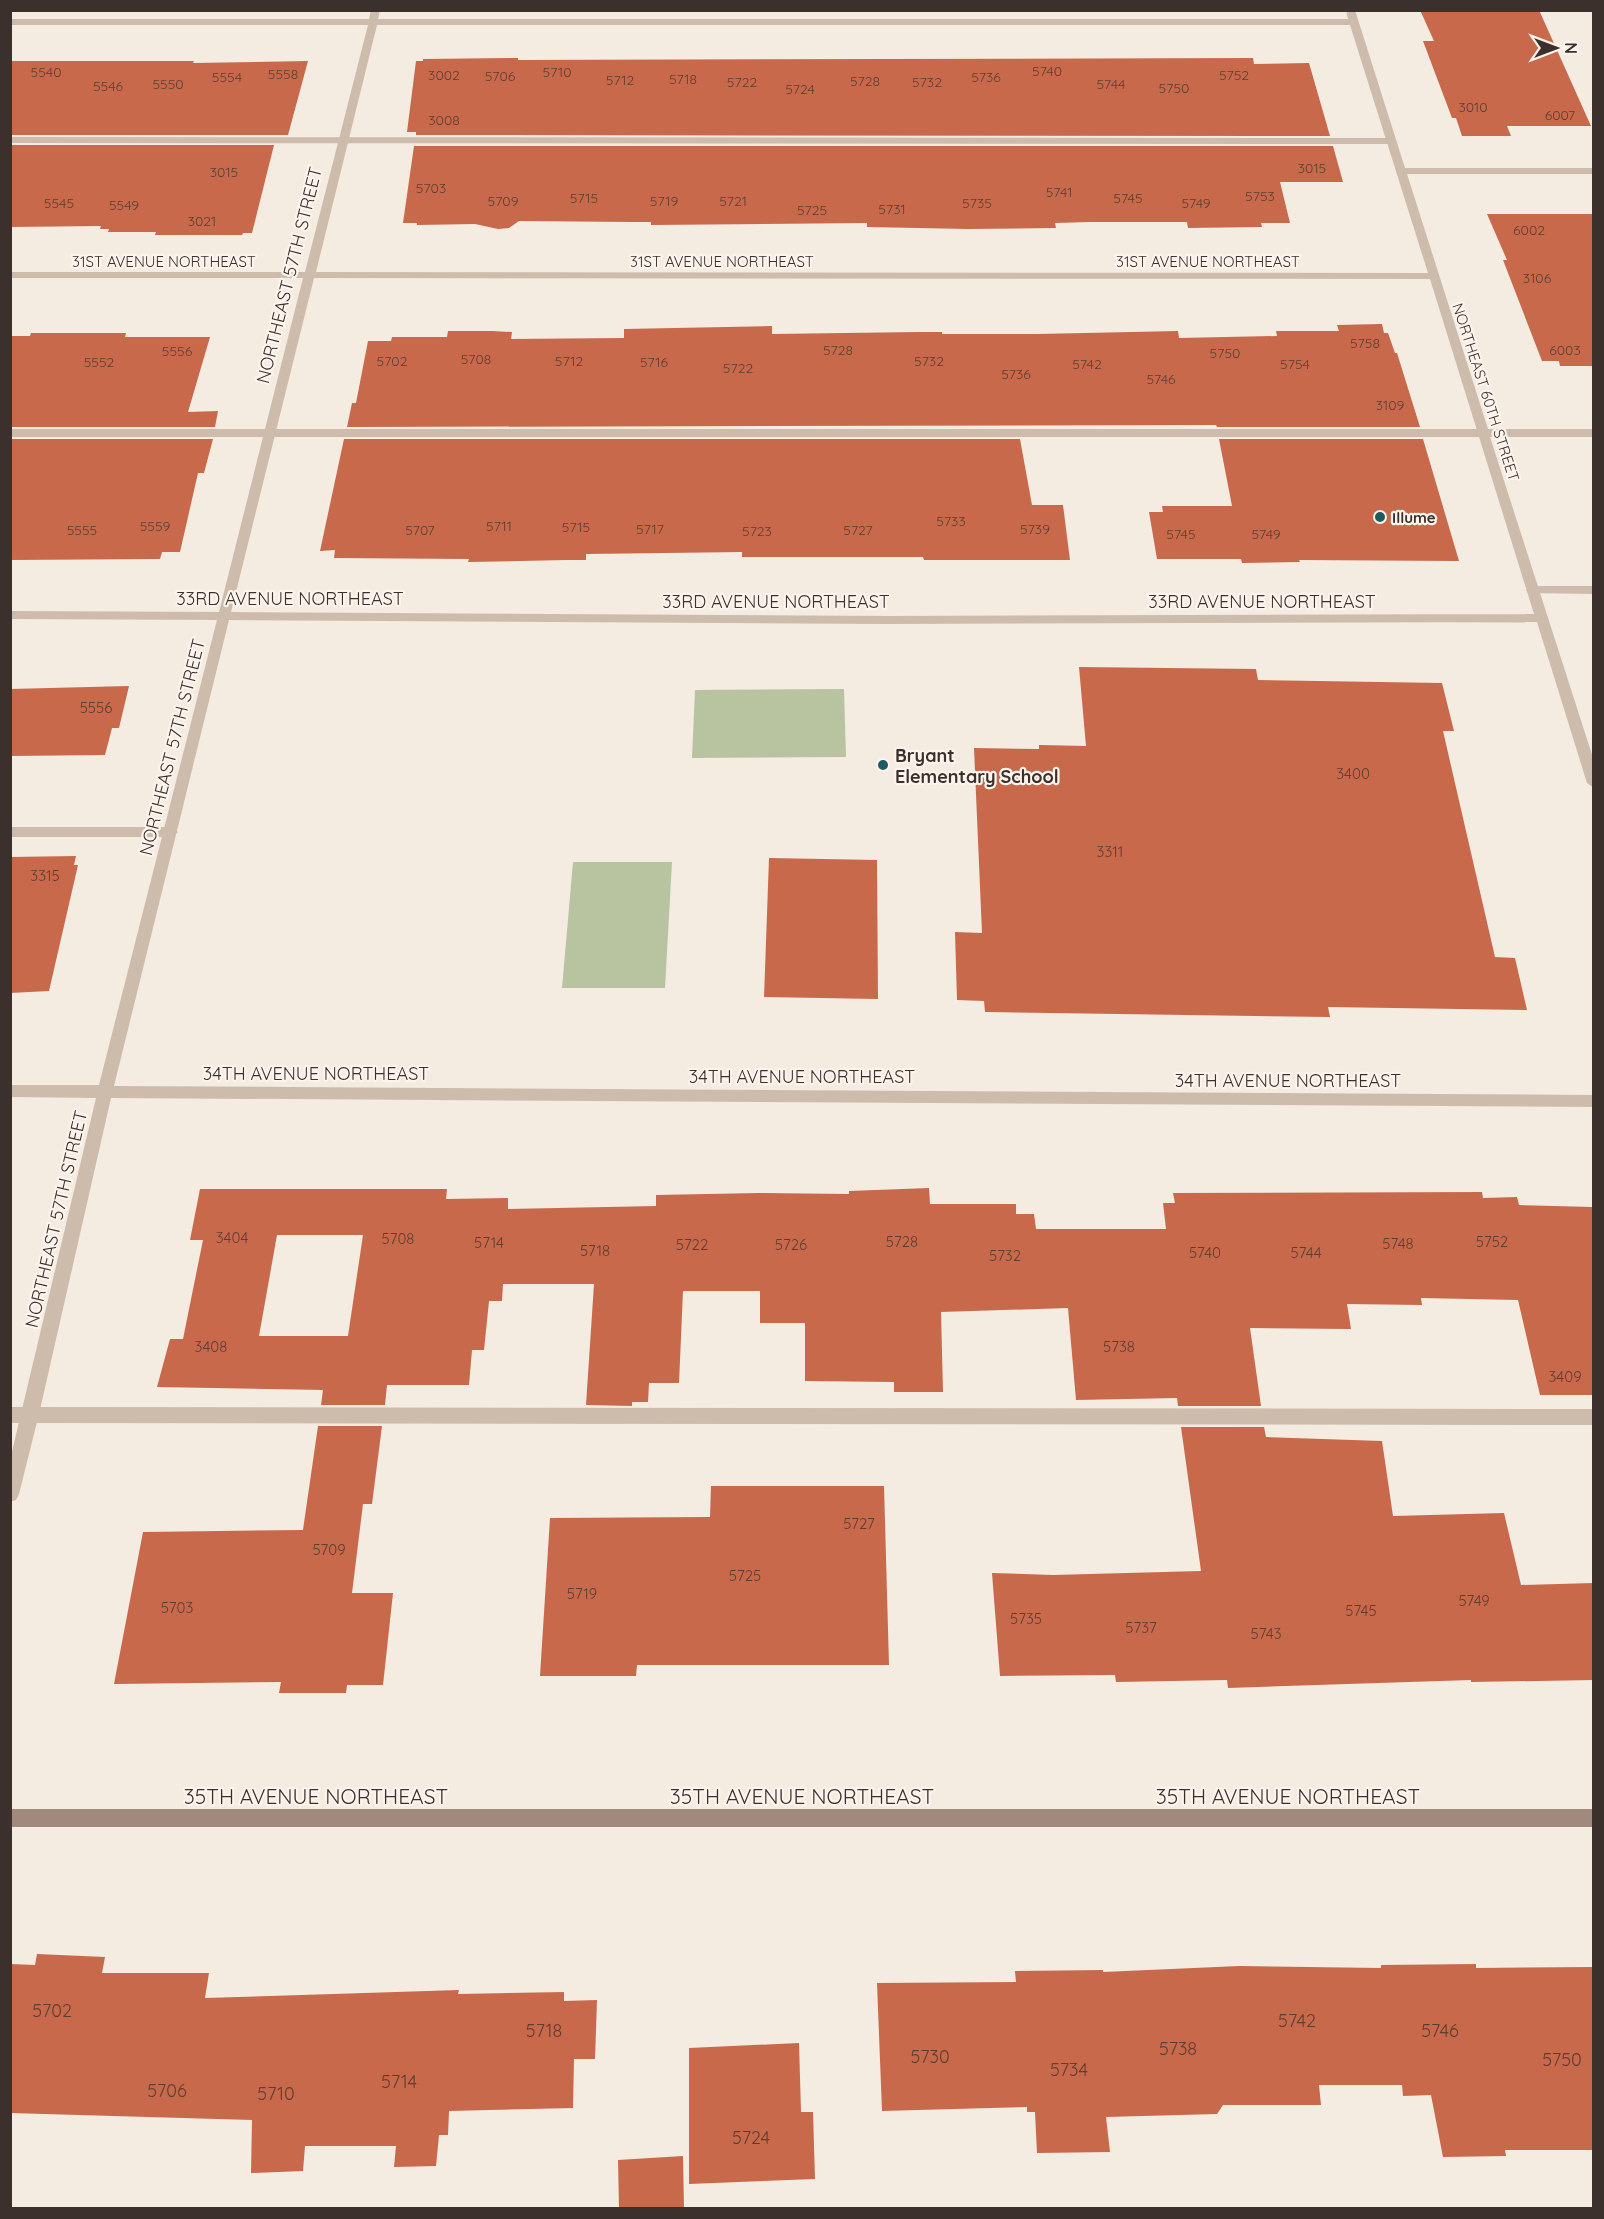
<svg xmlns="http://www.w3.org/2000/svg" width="1604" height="2219" viewBox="0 0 1604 2219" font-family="Quicksand,sans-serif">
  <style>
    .green { fill: #b8c4a0 }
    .building { fill: #c8694b; fill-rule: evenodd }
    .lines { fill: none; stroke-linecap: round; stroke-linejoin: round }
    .service { fill: #cdbbac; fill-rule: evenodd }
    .minor { fill: #cdbbac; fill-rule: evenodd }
    .secondary { fill: #a18a7d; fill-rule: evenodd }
    .poi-dot { fill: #1f5a5e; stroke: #fbf5ee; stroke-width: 2 }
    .labels { text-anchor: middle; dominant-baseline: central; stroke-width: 4.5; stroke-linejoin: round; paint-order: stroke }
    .far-number-label { font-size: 14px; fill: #5e3e33 }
    .far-street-label { font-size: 15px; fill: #3b302b; stroke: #fbf5ee }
    .far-poi-label { font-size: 15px; font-weight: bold; fill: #3b302b; stroke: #fbf5ee; text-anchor: start }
    .number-label { font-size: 15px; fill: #5e3e33 }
    .street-label { font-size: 18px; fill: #3b302b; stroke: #fbf5ee }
    .poi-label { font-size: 18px; font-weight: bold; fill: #3b302b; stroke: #fbf5ee; text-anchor: start }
    .near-number-label { font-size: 18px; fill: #5e3e33 }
    .near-street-label { font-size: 21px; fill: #3b302b; stroke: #fbf5ee }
  </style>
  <rect width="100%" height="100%" fill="#f4ebe1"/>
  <path class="green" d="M844,689L846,757L692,758L695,690Z
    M573,862H672L665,988H562Z"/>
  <path class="building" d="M1420,10H1539L1591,126H1507L1511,136H1462L1456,118H1452L1423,41H1434Z
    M518,58V60L1253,58L1254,64L1309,63L1330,136L416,135V132H407L416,61H423V59Z
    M10,61H194L193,63L308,61L288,135H10Z
    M10,145H274L252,233H243L242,235H155L156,232H108L109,229H100L101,226L10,227Z
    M414,146H1333L1343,182H1280L1290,223H1261L1262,227L1188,228L1187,222H1090L1055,223L1056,228L968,229L867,227V223L651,225V222H632L519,221L509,228L498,229L475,224L417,225V223H403Z
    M1487,214H1593V366H1560L1559,361H1542L1503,260H1507Z
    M1382,324L1384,333H1388L1395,353H1397L1420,427H1217L1216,425L347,427L352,403H356L368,341H391L392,337H447L448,331H492L512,332L511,339L624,338V329L772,326V334L919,332H942V334H1038L1178,331L1179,338L1277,336L1276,331H1339L1337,325Z
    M31,333H126L125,337H210L188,412L218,411L215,427H10V336H30Z
    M10,439H213L204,473H198L180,552H162L160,559L10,560Z
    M344,439H1020L1032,505H1063L1070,560H924L923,557H742V552L586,554V560H566L468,562L469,559L334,558L335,550L320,551Z
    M1219,439H1423L1459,561L1299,560L1300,562L1242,563L1241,559H1157L1149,512H1163L1162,506H1232Z
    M1079,667L1256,669L1258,680L1442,683L1454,731H1443L1495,957L1515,958L1527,1010L1328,1007L1330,1017L985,1012L984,1001L957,1000L955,932L982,933L974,748L1039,749V745L1086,746Z
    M129,686L119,728H112L105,755L10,756V689Z
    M76,856L74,865H78L49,991L10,993V857Z
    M769,858L877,860L878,999L764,997Z
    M929,1188L930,1204H1016V1214H1034L1036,1229H1166L1163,1203H1175L1173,1193L1482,1192L1483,1198L1517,1197L1519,1205L1593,1207V1395H1540L1518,1300L1421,1298L1422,1305L1347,1304L1351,1329L1250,1328L1261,1406H1178L1177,1398L1076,1400L1068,1308L941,1312L943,1392H894V1382L805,1381V1323H760V1291H683L679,1383H649L648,1402H632V1406L586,1405L594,1284H503L502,1301H489L484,1350H472L469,1385H387L385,1405H321L323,1390L157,1387L170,1339H183L203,1240H190L200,1189H447L446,1199L508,1198V1209L656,1206V1195L758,1193L849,1194V1191ZM277,1235H363L348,1336H259Z
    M318,1426H382L372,1504H363L352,1593H393L383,1685H347L346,1693H279L281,1682L114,1684L143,1532L303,1530Z
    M1181,1427H1264L1266,1437L1382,1441L1393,1516L1504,1513L1521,1585L1593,1583V1680L1471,1682V1680L1228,1688L1227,1680L1116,1682L1115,1675L1000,1676L992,1573L1053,1575L1201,1571Z
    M711,1486H884L889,1665H637L636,1676H540L550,1518L710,1517Z
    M37,1954L105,1957L102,1973H209L205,1998L459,1990L458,1994L564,1992V2001L597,2000L595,2059H574L573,2108L449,2111L448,2135H439L436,2166L394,2167L396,2146H305L303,2171L251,2173L252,2120L10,2113V1964L35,1965Z
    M1476,1964V1968L1593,1967V2150H1505L1506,2156L1443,2157L1431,2095L1403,2096L1402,2085H1319L1321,2105H1223L1217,2114L1106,2117L1110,2152L1037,2153L1035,2112H1027V2107L882,2111L877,1983L1016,1982L1015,1971L1103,1970V1972L1239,1966L1381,1968V1965Z
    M799,2043L801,2112H813L815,2179L689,2184V2048Z
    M683,2156L684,2208H619L618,2160Z"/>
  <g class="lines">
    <path class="service" d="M10,137L1392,138L1397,141L1392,144L10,143Z
      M10,429H1484L1490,433L1484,437H10Z
      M1532,586H1594V594L1528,593L1526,590Z
      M10,827H171L178,832L171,837H10Z
      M10,1407L1594,1409V1425L10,1423Z"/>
    <path class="minor" d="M371,10H380L378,19H1348L1346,10H1355L1405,168H1594V174H1407L1488,429H1594V437H1490L1594,761V788L1587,783L1537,622L887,624L229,620L114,1086L1594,1095V1107L111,1098L39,1414L19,1494L16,1500L10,1502V1460L96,1098L10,1097V1085H99L217,620L10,619V611L219,612L303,278H10V272H305L368,25H10V19H369ZM377,25H1350L1428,273L316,272ZM314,278L1430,279L1534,614L887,616L231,612Z"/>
    <path class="secondary" d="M10,1809H1594V1827H10Z"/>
  </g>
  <g class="poi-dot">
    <circle cx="1380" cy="517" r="6"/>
    <circle cx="883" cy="765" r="6"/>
  </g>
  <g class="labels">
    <g class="far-number-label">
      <text x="1047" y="71">5740</text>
      <text x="46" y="72">5540</text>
      <text x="557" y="72">5710</text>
      <text x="283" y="74">5558</text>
      <text x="444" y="75">3002</text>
      <text x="1234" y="75">5752</text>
      <text x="500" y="76">5706</text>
      <text x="227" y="77">5554</text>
      <text x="986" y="77">5736</text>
      <text x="683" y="79">5718</text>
      <text x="620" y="80">5712</text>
      <text x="865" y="81">5728</text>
      <text x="742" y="82">5722</text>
      <text x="927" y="82">5732</text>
      <text x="168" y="84">5550</text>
      <text x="1111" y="84">5744</text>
      <text x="108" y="86">5546</text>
      <text x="1174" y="88">5750</text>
      <text x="800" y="89">5724</text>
      <text x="1473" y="107">3010</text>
      <text x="1560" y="115">6007</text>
      <text x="444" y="120">3008</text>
      <text x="1312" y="168">3015</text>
      <text x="224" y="172">3015</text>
      <text x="431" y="188">5703</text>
      <text x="1059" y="192">5741</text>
      <text x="1260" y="196">5753</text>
      <text x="584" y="198">5715</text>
      <text x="1128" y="198">5745</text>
      <text x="503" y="201">5709</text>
      <text x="664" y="201">5719</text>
      <text x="733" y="201">5721</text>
      <text x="59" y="203">5545</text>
      <text x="977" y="203">5735</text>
      <text x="1196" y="203">5749</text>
      <text x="124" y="205">5549</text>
      <text x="892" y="209">5731</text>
      <text x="812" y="210">5725</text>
      <text x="202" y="221">3021</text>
      <text x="1529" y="230">6002</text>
      <text x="1537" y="278">3106</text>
      <text x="1365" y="343">5758</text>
      <text x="838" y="350">5728</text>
      <text x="1565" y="350">6003</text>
      <text x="177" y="351">5556</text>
      <text x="1225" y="353">5750</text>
      <text x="476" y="359">5708</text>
      <text x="392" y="361">5702</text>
      <text x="569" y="361">5712</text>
      <text x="929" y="361">5732</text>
      <text x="99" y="362">5552</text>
      <text x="654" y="362">5716</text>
      <text x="1087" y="364">5742</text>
      <text x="1295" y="364">5754</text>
      <text x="738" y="368">5722</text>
      <text x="1016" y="374">5736</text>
      <text x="1161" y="379">5746</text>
      <text x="1390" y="405">3109</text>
      <text x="951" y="521">5733</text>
      <text x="155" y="526">5559</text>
      <text x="499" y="526">5711</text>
      <text x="576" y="527">5715</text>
      <text x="650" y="529">5717</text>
      <text x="1035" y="529">5739</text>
      <text x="82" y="530">5555</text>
      <text x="420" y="530">5707</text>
      <text x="858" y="530">5727</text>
      <text x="757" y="531">5723</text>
      <text x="1181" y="534">5745</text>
      <text x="1266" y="534">5749</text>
    </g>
    <g class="far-street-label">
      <text x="164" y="261">31ST AVENUE NORTHEAST</text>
      <text x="722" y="261">31ST AVENUE NORTHEAST</text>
      <text x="1208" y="261">31ST AVENUE NORTHEAST</text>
      <text transform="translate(1486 392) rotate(72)">NORTHEAST 60TH STREET</text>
    </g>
    <g class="far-poi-label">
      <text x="1392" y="517">Illume</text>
    </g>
    <g class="number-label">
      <text x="96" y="707">5556</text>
      <text x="1353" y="773">3400</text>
      <text x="1110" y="851">3311</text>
      <text x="45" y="875">3315</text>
      <text x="232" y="1237">3404</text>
      <text x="398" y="1238">5708</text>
      <text x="902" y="1241">5728</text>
      <text x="1492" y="1241">5752</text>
      <text x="489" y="1242">5714</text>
      <text x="1398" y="1243">5748</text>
      <text x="692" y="1244">5722</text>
      <text x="791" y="1244">5726</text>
      <text x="595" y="1250">5718</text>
      <text x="1205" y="1252">5740</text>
      <text x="1306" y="1252">5744</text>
      <text x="1005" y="1255">5732</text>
      <text x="211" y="1346">3408</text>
      <text x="1119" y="1346">5738</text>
      <text x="1565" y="1376">3409</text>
      <text x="859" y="1523">5727</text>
      <text x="329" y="1549">5709</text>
      <text x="745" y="1575">5725</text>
      <text x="582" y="1593">5719</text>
      <text x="1474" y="1600">5749</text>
      <text x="177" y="1607">5703</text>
      <text x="1361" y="1610">5745</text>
      <text x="1026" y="1618">5735</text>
      <text x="1141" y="1627">5737</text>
      <text x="1266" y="1633">5743</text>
    </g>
    <g class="street-label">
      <text transform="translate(289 275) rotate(-76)">NORTHEAST 57TH STREET</text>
      <text x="290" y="598">33RD AVENUE NORTHEAST</text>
      <text x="776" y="601">33RD AVENUE NORTHEAST</text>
      <text x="1262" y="601">33RD AVENUE NORTHEAST</text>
      <text transform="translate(172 747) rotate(-76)">NORTHEAST 57TH STREET</text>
      <text x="316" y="1073">34TH AVENUE NORTHEAST</text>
      <text x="802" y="1076">34TH AVENUE NORTHEAST</text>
      <text x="1288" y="1080">34TH AVENUE NORTHEAST</text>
      <text transform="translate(56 1219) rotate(-77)">NORTHEAST 57TH STREET</text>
    </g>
    <g class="poi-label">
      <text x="895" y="755">Bryant<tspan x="895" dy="21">Elementary School</tspan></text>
    </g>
    <g class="near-number-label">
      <text x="52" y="2010">5702</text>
      <text x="1297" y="2020">5742</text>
      <text x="544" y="2030">5718</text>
      <text x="1440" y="2030">5746</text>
      <text x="1178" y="2048">5738</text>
      <text x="930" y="2056">5730</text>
      <text x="1562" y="2059">5750</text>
      <text x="1069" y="2069">5734</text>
      <text x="399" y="2081">5714</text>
      <text x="167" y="2090">5706</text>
      <text x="276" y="2093">5710</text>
      <text x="751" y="2137">5724</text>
    </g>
    <g class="near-street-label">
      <text x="316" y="1796">35TH AVENUE NORTHEAST</text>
      <text x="802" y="1796">35TH AVENUE NORTHEAST</text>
      <text x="1288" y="1796">35TH AVENUE NORTHEAST</text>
    </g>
  </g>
  <rect width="1604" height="2219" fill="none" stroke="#3b302b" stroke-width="24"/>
  <g transform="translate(1556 48) rotate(90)" stroke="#fbf5ee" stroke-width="4.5" paint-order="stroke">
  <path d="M0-4.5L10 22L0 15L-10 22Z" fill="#3b302b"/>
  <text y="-9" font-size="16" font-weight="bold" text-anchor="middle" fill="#3b302b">N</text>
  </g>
</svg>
